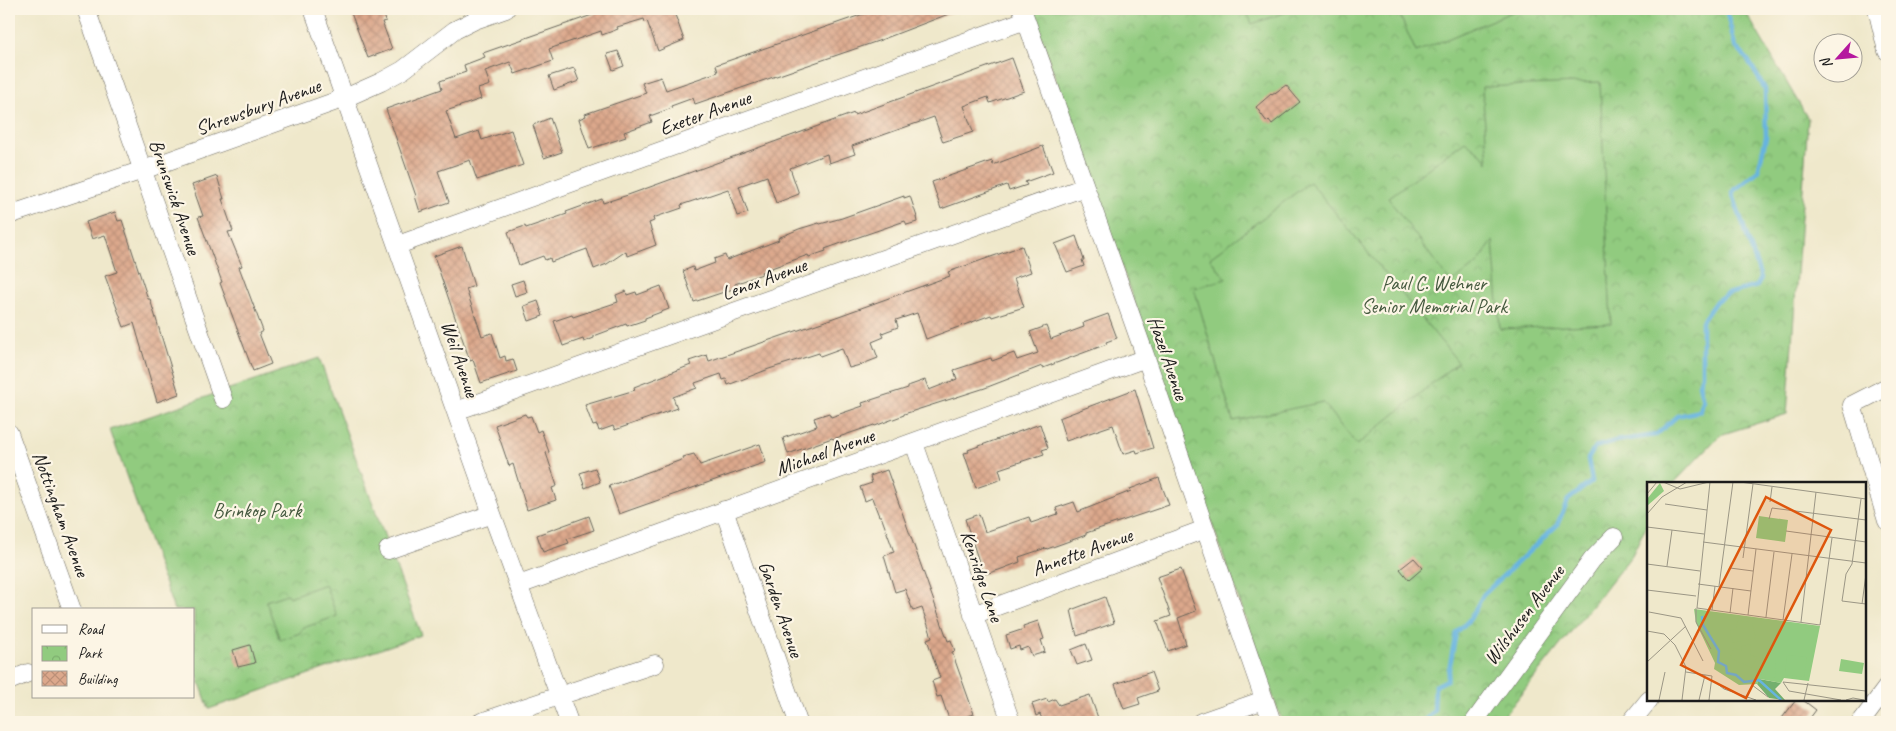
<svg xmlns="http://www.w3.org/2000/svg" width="1896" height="731" viewBox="0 0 1896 731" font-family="Caveat,sans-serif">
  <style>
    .park { fill: url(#park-crowns); stroke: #56744e }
    .pitch { fill: #91cb7f; stroke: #56744e }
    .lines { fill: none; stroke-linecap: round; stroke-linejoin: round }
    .stream { stroke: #66b4e0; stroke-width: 4.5 }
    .building { fill: url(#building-cross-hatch) }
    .minor-casing { stroke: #666359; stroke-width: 19 }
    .minor { stroke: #fff; stroke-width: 18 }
    .labels { text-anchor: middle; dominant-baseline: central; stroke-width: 4.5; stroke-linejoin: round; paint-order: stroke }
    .street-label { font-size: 20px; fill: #1c1c1c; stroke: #fcf5e5 }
    .park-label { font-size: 20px; fill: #45593f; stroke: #fcf5e5 }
    .inset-river { fill: none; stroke: #66b4e0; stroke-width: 2.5 }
    .inset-road { fill: none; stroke: #9b9685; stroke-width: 1 }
    .view { fill: #de560d; fill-opacity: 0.15; stroke: #de560d; stroke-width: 2.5 }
    .inset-edge { fill: none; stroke: #1c1c1c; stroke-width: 2.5 }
  </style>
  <defs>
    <pattern id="park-crowns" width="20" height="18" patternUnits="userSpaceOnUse" patternTransform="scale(1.25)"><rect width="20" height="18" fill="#91cb7f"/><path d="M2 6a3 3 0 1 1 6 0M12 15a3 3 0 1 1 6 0" fill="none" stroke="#7cae6d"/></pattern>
    <pattern id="building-cross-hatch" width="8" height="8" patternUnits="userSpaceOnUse" patternTransform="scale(1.25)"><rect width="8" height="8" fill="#dca88c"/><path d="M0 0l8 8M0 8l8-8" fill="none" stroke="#bc9078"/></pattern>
  </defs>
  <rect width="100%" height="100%" fill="#fcf5e5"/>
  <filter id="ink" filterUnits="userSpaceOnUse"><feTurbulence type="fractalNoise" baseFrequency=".02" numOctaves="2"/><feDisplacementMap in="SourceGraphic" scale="10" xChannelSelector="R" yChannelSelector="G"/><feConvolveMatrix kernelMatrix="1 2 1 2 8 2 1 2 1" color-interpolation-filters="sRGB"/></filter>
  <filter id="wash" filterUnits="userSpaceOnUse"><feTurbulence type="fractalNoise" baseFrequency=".0096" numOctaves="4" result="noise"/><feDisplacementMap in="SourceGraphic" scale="20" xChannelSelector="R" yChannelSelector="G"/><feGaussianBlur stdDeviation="1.12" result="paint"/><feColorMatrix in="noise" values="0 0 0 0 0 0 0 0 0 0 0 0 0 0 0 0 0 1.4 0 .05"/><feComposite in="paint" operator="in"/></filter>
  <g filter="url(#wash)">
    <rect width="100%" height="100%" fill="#efe8cb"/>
    <path class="park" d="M1031,9H1744L1808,119L1787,414L1720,435L1674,483H1648V522L1632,555L1499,722H1282Z
      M319,358L421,635L209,709L194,666V610H174L110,430Z"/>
    <path class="pitch" d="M1246,9H1295L1252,24Z
      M1397,9H1519L1416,52Z
      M1600,82L1611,324L1500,329L1493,241L1477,264L1451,283L1388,198L1465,141L1485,157L1488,163L1482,87Z
      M1310,182L1458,362L1357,445L1323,402L1233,421L1194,288L1226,279L1210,258Z
      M325,584L337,616L303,628L300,633L280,640L266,601L287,594L289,597Z"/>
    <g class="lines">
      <path class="stream" d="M1423,722L1434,711L1435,686L1447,680L1456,633L1470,619L1483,595L1557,525L1568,500L1592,481L1588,459L1595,447L1615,441L1656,435L1677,416L1700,411L1703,401L1699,384L1702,375V321L1716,301L1727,294L1757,286L1761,278L1732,192L1758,171L1766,137L1765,89L1748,60L1735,46L1726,9"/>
    </g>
    <g id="blocks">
      <path class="building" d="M363,9H382L386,21L382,22L392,49L368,58L351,13Z
        M594,9H673L684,40L658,51L647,21L645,22L644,19L617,27L618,29L602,35L601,31L549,49L553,61L515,74L510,62L485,71L490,85L478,89L481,99L446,111L456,139L479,131L482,140L511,130L523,165L477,180L470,160L438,171L449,202L420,212L415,196H416L386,109L442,89L440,81L466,72L464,65L485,57L483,53L595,14Z
        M878,9H958L959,10L878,41L695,104L693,98L671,106L672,108L650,116L652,122L624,132L626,137L589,149L579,119L586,116L585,114L646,93L642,83L661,77L666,90L718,72L716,65Z
        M618,51L624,66L613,70L607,54Z
        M1012,58L1024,91L990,103L988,97L964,106L973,132L943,142L934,117L852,146L855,154L829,163L827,154L790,168L799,194L776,203L767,176L739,186L748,213L737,216L728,189L681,205L682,208L653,218L654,221L649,223L656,245L627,256L626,251L607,264L594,269L587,249L551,262L550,258L545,260L543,256L519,265L508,232L525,226L526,228L567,214L566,212L602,199L603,203L628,195L854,113V115Z
        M574,68L579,81L554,90L549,76Z
        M1286,85L1300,102L1272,124L1269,120L1267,122L1256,107L1271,94L1272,95Z
        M550,118L562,152L544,158L533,125Z
        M1043,146L1053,172L1025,182L1027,185L1009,191L1007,185L941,209L932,182L992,161L993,165Z
        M217,176L224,199H222L233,231L228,232L242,266L239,267L263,331L259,333L271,364L253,371L220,283L222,282L198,217L203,216L192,185Z
        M904,196V198L910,196L917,217H916L917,222L907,225L905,221L850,240L825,249L826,251L820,253L809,257L808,255L777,266L761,272L762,274L735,284L736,288L694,302L683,271L693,267L694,271L715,263L714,259L725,255L727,260L779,240L778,238L799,229L819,223L820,224L842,218Z
        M115,212L118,221L122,220L148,299H150L179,394L157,402L134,323L124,327L105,276L117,272L105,235L92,239L86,222Z
        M1076,236L1084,260H1082L1084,266L1067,272L1055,244Z
        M462,246L474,286L466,289L482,336L492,333L500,358L505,356L506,361L513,359L517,371L481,383L473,360L470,361L434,256Z
        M1022,246L1031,272L1014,278L1024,307L992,317L991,315L926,339L917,313L896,320L898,327L882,333L884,337L872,342L878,358L860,365L849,368L842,348L820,356L819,353L769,369L728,385L726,379L723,380L721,374L695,383L697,388L673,397L677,408L615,430L613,426L599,431L597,425L593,426L585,405L635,390L634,387L691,365L689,361L707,355L709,361L825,321L950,276L948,272Z
        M523,280L527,292L515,296L511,284Z
        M661,286L669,309L645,318V320L627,326L626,324L594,336V338L584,342L583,339L563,346L554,321L572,315L573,317L618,302L616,295L626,291L627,295L636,292L637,295Z
        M538,301L543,316L529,321L524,306Z
        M1108,314L1117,338L1106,342L1107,344L1043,368L1042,366L985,388L904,414V415L875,426L874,425L833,439L832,438L788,454L783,438L817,426L814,418L829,413L831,417L863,406L862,403L908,388V386L925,380L929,390L957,379L954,370L991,358L992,361L1014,353L1017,360L1038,353L1030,332L1046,326L1051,339L1084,327L1083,323Z
        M1135,389L1153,448L1137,453L1136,450L1123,454L1113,425L1066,441L1059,418Z
        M525,414L527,417L531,416L537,432L541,430L549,452L546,453L557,486L552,488L556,500L527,510L513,464L509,466L495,425Z
        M1040,424L1048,448L1042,450L1044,454L999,469L1002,479L976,488L964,453L969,452L968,450Z
        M760,444L766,462L619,514L609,486L684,459L683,457L694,454L700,465Z
        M595,468L600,482L585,488L580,473Z
        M887,470L948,641L951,640L955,651L952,652L974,714L950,722L941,696L937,697L932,681L940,678L927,639L932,637L922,608L913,611L905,589L895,592L884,556L894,552L881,516H879L872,498L865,501L860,487L872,483L870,476Z
        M1159,478L1169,505L1086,533V535L1047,549L1046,548L1019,557L1020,562L999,570L985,574L982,571L965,519L979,514L985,532L1029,517L1031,523L1058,514L1056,508L1074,502L1078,512L1131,491L1130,489Z
        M589,516L594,530L567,539L569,543L543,552L537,535Z
        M1414,558L1423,568L1409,580L1400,569Z
        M1181,569L1196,611L1178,618L1186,644L1168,651L1157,621L1171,616L1157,577Z
        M1105,597L1114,623L1077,636L1071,610Z
        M1038,621L1044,639L1041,640L1045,652L1032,656L1028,647L1020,650L1019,646L1010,649L1006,635L1024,629L1023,626Z
        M1086,644L1092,660L1077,665L1071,650Z
        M250,645L255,663L238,667L233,650Z
        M1151,672L1158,691L1138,698L1140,704L1124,709L1115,684Z
        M1090,695L1098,718L1087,722H1043L1040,714L1036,716L1032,704L1047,699L1048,702L1055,699L1059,705Z
        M1796,700H1803L1816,710L1807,722H1779Z"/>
    </g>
  </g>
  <g filter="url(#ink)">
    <use href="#blocks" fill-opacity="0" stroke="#666359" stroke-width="1"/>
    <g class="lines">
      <defs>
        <path id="minor" d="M86,9L223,399
          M313,9L492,514L569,722
          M1022,9L1146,358L1272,722
          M1877,9L1887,51
          M9,215L143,170L345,98L381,82L403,70L455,30L475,20L506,9
          M398,245L1026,20
          M1887,387L1852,405L1887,521
          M456,411L1085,187
          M9,433L72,610
          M914,443L1011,722
          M724,510L798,722
          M388,550L492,514
          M519,585L1146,358
          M973,615L1205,529
          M9,681L28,673
          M481,722L655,664
          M1201,722L1264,700
          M1474,722L1592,560L1614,537
          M1631,722L1649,700
          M1861,722L1887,687"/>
      </defs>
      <use href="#minor" class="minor-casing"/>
      <use href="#minor" class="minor"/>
    </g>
  </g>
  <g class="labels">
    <g class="street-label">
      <text transform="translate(258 107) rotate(-20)">Shrewsbury Avenue</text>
      <text transform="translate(705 113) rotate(-20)">Exeter Avenue</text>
      <text transform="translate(175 197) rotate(71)">Brunswick Avenue</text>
      <text transform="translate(764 279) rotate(-20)">Lenox Avenue</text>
      <text transform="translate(1168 358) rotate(71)">Hazel Avenue</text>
      <text transform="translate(460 359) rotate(71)">Weil Avenue</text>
      <text transform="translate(825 452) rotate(-20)">Michael Avenue</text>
      <text transform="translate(61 514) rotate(70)">Nottingham Avenue</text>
      <text transform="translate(1082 552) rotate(-20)">Annette Avenue</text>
      <text transform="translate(982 576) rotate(71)">Kenridge Lane</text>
      <text transform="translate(781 609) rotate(71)">Garden Avenue</text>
      <text transform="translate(1524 615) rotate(-53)">Wilshusen Avenue</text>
    </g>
    <g class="park-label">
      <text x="1434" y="283">Paul C. Wehner<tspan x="1434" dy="23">Senior Memorial Park</tspan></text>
      <text x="257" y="510">Brinkop Park</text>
    </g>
  </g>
  <g transform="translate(1647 482)">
    <rect width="219" height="219" fill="#efe8cb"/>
    <path d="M13,1L17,9L0,24V17Z" fill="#91cb7f"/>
    <path d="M112,197L134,201L128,207L138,218L122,216L110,202Z" fill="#74af6e"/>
    <path d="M112,34L141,38L138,60L109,56ZM47,127L173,144L162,199L137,196L134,201L113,197L110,202L92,203L67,187L68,181L49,141Z" fill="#91cb7f"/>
    <path d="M91,138L105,141L109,156L86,161L83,148L89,147ZM104,162L103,173L110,175L105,186L83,176L87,166L95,169L94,164ZM116,171L129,172L128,196L114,195ZM140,173L160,175L157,195L138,193ZM194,177L217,181L215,192L192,189Z" fill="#91cb7f"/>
    <path class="inset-river" d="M55,134L56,143L72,169L71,180L79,184L80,191L89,193L97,200L112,198L134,218"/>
    <path class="inset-road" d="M16,0L33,7L62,0M63,0L50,126L173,143L185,56M93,0L219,17M0,12L10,0M214,17L205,82L199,92L195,119L219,122M123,20L125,5M18,22L60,28M0,32L15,15L40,0M122,37L125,26L219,38M0,45L57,52M139,49L219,60M56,60L219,81M96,76L106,2M0,82L53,89M20,84L25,48M83,86L106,89M51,102L104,109M72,104L86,0M0,108L49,114M215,122L219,92M49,126V140L64,167M65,128L68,104M2,130L34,136L56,179M83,131L86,106M101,133L109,67M119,135L127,70M136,138L145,72M154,140L169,10M0,149L17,152L28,163L39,185L35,218M0,180L39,144M39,190L65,194L62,218M68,200L77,207L109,218M105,203L121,215M12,218L18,190M52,218L58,193M157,218L161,201M194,218L142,209L136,200L219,209M199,218L206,216L217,218"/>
    <path class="view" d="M119,15L184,48L99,216L34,183Z"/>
    <rect width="219" height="219" class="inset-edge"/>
  </g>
  <rect width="1896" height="731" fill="none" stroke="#fcf5e5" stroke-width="30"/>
  <rect x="32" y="608" width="162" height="90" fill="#fcf5e5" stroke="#a29e95"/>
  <rect x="42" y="625" width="25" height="8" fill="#ffffff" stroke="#a29e95"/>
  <text x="78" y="634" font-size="15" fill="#1c1c1c">Road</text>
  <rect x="42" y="646" width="25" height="15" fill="url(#park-crowns)" stroke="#a29e95"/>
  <text x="78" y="658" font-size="15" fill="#1c1c1c">Park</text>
  <rect x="42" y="671" width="25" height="15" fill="url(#building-cross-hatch)" stroke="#a29e95"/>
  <text x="78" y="684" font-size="15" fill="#1c1c1c">Building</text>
  <g transform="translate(1838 58) rotate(243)"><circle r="24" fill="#fcf5e5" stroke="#a29e95"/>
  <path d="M0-4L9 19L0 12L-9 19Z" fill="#b5179e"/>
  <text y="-8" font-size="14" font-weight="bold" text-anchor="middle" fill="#1c1c1c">N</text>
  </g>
</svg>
